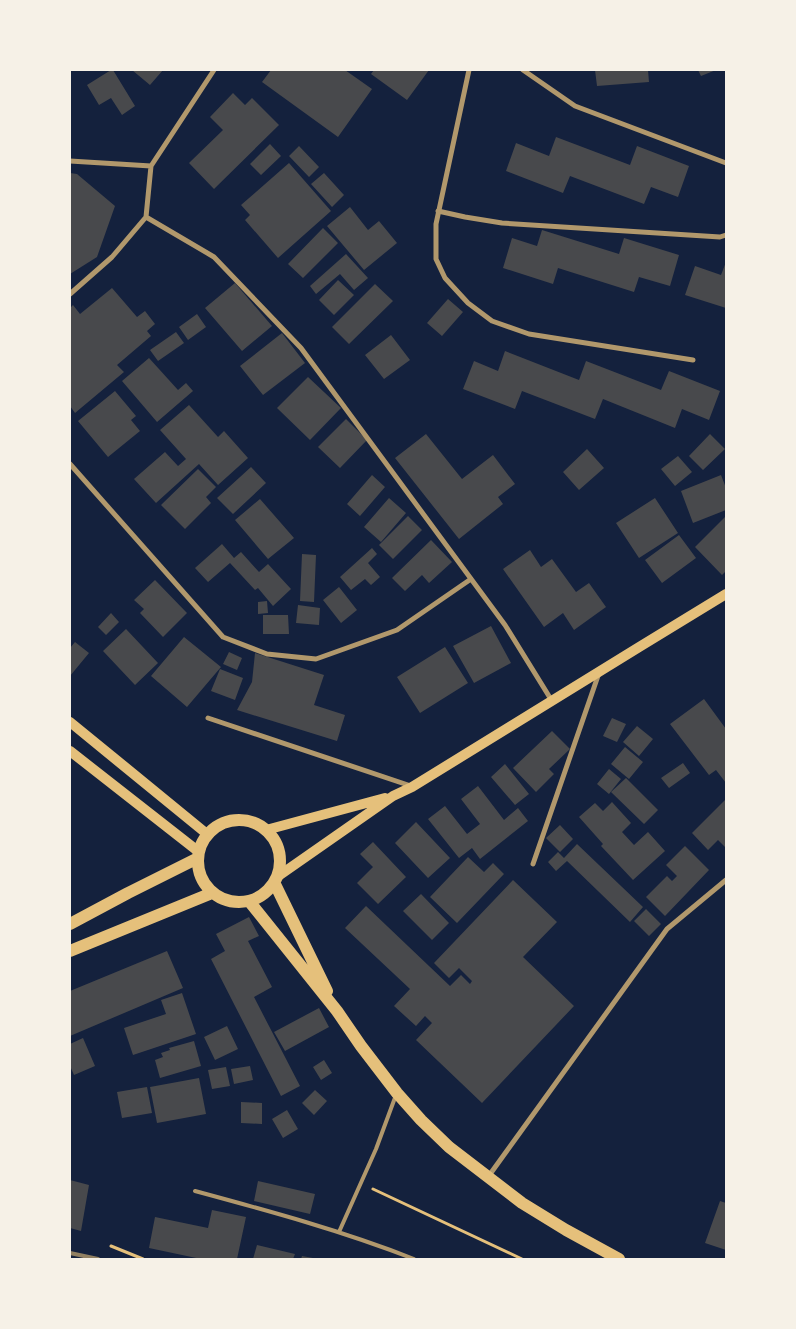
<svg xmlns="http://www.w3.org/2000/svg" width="796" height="1329" viewBox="0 0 796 1329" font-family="Manrope,sans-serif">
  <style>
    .building { fill: #48494c }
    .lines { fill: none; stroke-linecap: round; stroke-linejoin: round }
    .path { stroke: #e5c07b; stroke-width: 3 }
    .service { stroke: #b1986c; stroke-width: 4 }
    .minor { stroke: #b1986c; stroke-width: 5 }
    .secondary { stroke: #e5c07b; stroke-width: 10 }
    .primary { stroke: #e5c07b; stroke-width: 12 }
    .rail { stroke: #918062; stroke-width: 4 }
  </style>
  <rect width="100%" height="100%" fill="#14213d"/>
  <path class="building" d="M111,70H113L135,106L122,115L111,98L99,105L87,85Z
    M132,70H163L150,85Z
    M271,70H345L372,89L338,137L262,82Z
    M374,70H429L407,100L371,74Z
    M595,70H648L649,82L597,86Z
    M698,70H716L701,76Z
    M233,93L245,105L252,98L279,125L214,189L189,163L223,130L210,117Z
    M556,137L630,165L637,146L689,166L678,197L651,187L644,204L570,176L563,193L506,171L516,143L549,156Z
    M270,144L281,156L261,175L250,164Z
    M299,146L319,167L309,177L289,156Z
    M289,163L331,211L278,258L245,220L250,215L241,205Z
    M70,173L77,174L115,206L97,257L70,274Z
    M324,173L344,195L332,207L311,184Z
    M350,207L368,230L379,221L397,243L364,270L327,226Z
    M323,228L338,243L303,278L288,264Z
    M542,230L619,254L624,238L679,255L670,286L639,277L634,292L558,268L553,284L503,268L512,238L537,246Z
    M346,254L368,278L354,290L340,274L316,294L310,286Z
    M726,262V308L685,295L695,266L721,275Z
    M338,280L354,295L334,315L319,300Z
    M235,283L272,326L242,351L205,308Z
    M375,284L393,301L349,344L332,327Z
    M112,288L137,317L145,311L155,324L147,331L151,336L117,365L124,372L75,413L70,406V308L73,305L80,314Z
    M448,299L463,312L442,336L427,323Z
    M197,314L206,327L188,340L179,327Z
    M176,332L184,343L158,361L150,350Z
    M282,333L305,363L263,395L240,366Z
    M391,335L410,360L384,379L365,355Z
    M505,351L579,380L586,361L661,390L669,371L720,391L709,420L682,409L675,428L603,399L595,419L522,391L515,409L463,389L474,361L498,371Z
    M149,358L178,390L186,383L193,391L157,422L122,381Z
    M308,377L341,408L310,440L277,408Z
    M115,391L136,416L131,420L140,431L108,457L78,421Z
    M189,405L218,437L224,431L248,458L218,485L199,464L156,503L134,479L165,452L178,466L186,459L160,430Z
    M346,419L367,440L340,468L318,447Z
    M426,434L462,479L493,455L515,484L498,497L503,504L459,539L395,458Z
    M710,434L725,449L703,470L689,456Z
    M587,449L604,468L579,490L563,472Z
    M678,456L692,472L675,486L661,469Z
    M251,467L266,483L233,514L217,498Z
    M198,469L216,487L206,497L211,503L185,529L161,505Z
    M372,475L385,487L360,516L347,504Z
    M721,475L726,488V510L693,523L681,491Z
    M389,498L406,513L381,542L364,527Z
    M655,498L678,533L639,558L616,523Z
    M260,499L294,538L268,559L235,520Z
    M408,516L422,530L393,559L379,545Z
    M726,516V571L722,575L695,547Z
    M679,535L696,558L662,583L645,560Z
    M431,540L452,562L429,583L422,575L405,591L392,578Z
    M222,544L234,558L241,552L259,572L268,564L291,589L273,606L258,588L255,590L230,563L208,582L195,568Z
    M372,548L377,554L368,563L380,577L371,585L365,579L351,590L340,577Z
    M530,550L541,567L552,559L576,592L589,583L606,607L574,630L563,613L544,627L503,569Z
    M302,554L316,555L314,602L300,601Z
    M155,580L187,613L163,637L140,613L144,609L134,600Z
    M339,587L357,610L341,623L323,600Z
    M267,601L268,613L258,614V602Z
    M298,605L320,608L319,625L296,623Z
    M111,613L119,622L106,635L98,627Z
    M263,615H288L289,634H263Z
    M491,626L511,663L474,683L453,646Z
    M126,629L158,663L135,685L103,651Z
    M184,637L221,667L187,707L151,676Z
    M75,642L89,653L70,676V648Z
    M445,647L468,683L420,713L397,677Z
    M229,652L242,658L237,670L223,664Z
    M255,653L324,675L314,705L345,715L337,741L237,710L252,682Z
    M220,669L243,678L235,700L211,691Z
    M704,699L726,729V783L716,770L709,775L670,724Z
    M612,718L626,724L617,742L603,736Z
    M637,726L653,739L639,756L623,742Z
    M552,731L570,749L549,769L554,774L536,792L513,768Z
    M625,747L643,762L629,779L611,764Z
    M683,763L690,773L669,788L661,778Z
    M505,764L529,794L515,805L491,777Z
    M609,769L621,779L609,794L597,784Z
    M626,778L658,810L644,824L611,792Z
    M478,786L504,820L518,808L528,821L480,859L472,848L459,858L428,819L445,806L467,834L480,824L461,799Z
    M725,800L726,801V848L718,840L708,850L692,833Z
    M612,802L631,823L622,832L634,845L648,832L665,851L633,880L601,846L603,844L579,817L595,803L603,811Z
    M416,822L450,858L428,878L395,843Z
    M560,825L573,839L560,852L546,838Z
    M373,842L406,877L378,904L357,883L373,867L360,854Z
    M577,844L643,907L630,922L567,861L556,871L548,862L558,852L564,858Z
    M685,846L709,870L665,916L646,897L667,876L672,881L677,876L666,865Z
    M468,857L484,872L493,863L504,874L457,923L430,897Z
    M513,880L557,922L523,957L574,1006L482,1103L416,1040L432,1023L425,1016L416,1026L394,1006L410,989L345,928L366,906L450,986L461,975L470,984L472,981L459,968L449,978L434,963Z
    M421,894L449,923L432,940L403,911Z
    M646,909L661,924L649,936L634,921Z
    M249,917L259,936L248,941L272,987L254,997L300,1086L281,1096L211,959L225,951L216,934Z
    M167,951L183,988L70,1036V991Z
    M182,993L196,1034L133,1055L124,1028L166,1014L161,1000Z
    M319,1008L329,1027L285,1051L274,1032Z
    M227,1026L238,1049L215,1060L204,1037Z
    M83,1038L95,1066L74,1075L70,1066V1044Z
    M194,1041L201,1066L160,1078L155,1060L163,1057L161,1053L170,1050L169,1048Z
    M324,1060L332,1073L321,1080L313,1067Z
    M250,1066L253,1080L234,1084L231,1069Z
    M226,1067L230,1086L212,1089L208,1070Z
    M199,1078L206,1114L157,1123L150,1087Z
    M147,1087L152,1113L122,1118L117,1092Z
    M315,1090L327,1101L314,1115L302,1103Z
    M241,1102L262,1103V1124L241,1123Z
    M287,1110L298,1129L283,1138L272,1119Z
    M70,1180L89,1185L81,1231L70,1228Z
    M258,1181L315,1194L310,1214L254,1201Z
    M720,1201L726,1203V1250L705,1243Z
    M212,1210L246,1217L237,1259H201L149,1248L155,1217L208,1228Z
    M257,1245L295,1254L293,1259H253Z
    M302,1256L313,1258V1259H301Z"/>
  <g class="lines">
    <path class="path" d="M373,1189L522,1259
      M111,1246L143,1259"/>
    <path class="service" d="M195,1191C269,1211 343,1231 414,1259
      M339,1232L376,1149L396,1095"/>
    <path class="minor" d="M469,70L436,224V259L445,278L468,303L492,321L529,334L693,360
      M523,70L575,106L726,163
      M70,161L151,166
      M438,211L465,217L502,223L720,237L726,235
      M146,217L214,257L301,348L505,625L552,701
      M70,294L112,257L146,217L151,166L214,70
      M70,464L223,637L267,654L316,659L397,630L471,579
      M208,718L411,786
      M533,864L599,673
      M488,1177L667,929L726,880"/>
    <path class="secondary" d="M70,722L207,834
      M70,751L199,852
      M266,830L385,798
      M277,877L393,796L412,787C516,723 621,658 726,594"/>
    <path class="primary" d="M198 861a41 41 0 1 1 82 0a41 41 0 1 1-82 0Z
      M274,882L327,991
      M249,901L337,1011L361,1046L397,1093L421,1120L449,1147L522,1203L566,1230L619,1259
      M70,924L128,893L198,858
      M70,951L212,893"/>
    <path class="rail" d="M70,1253L98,1259"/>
  </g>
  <rect width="796" height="1329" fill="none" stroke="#f6f1e7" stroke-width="142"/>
</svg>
